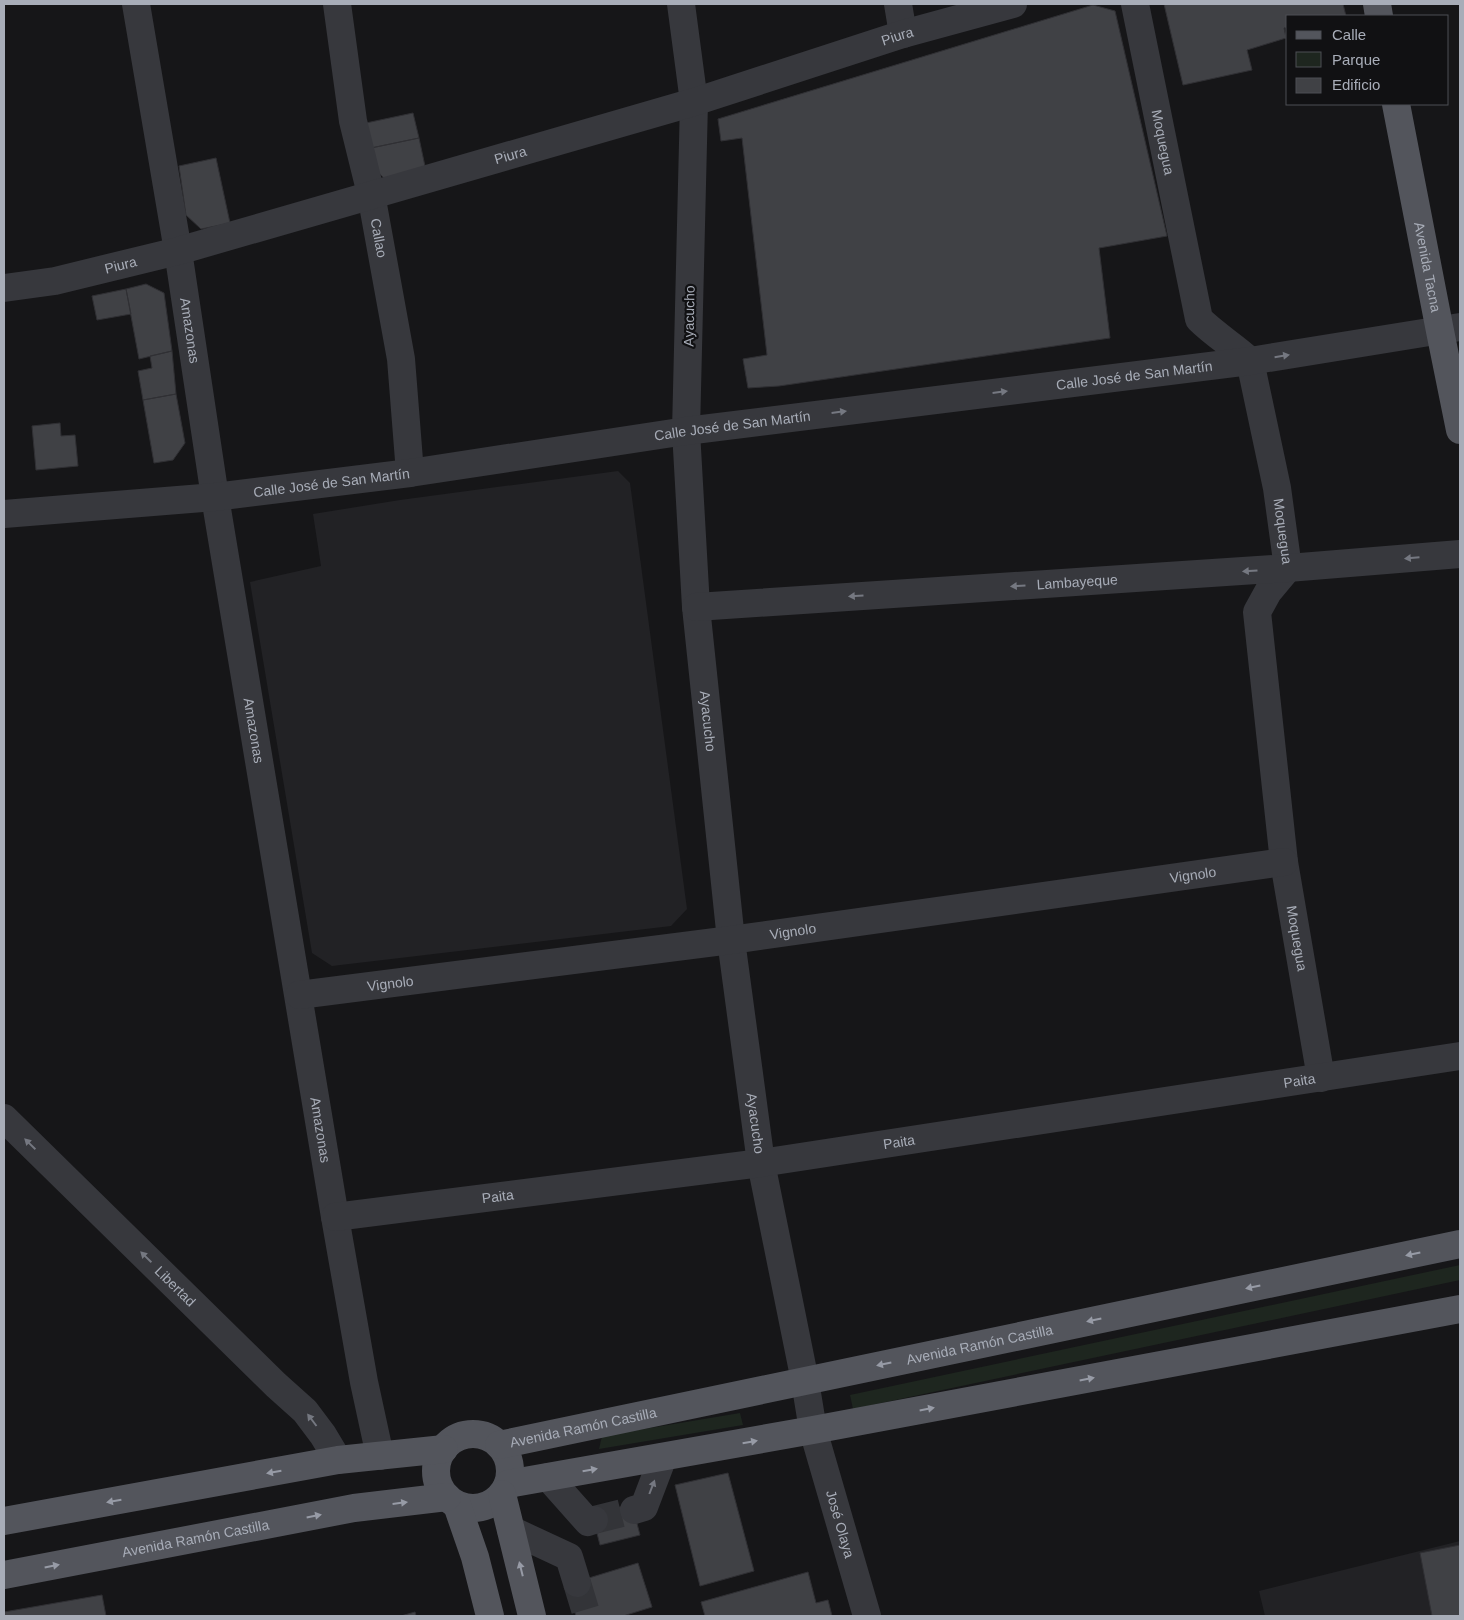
<svg xmlns="http://www.w3.org/2000/svg" width="1464" height="1620" viewBox="0 0 1464 1620" font-family="Arial,sans-serif">
  <style>
    .built { fill: #222225 }
    .green { fill: #1e261f }
    .building { fill: #404145; stroke: #303034 }
    .lines { fill: none; stroke-linecap: round; stroke-linejoin: round }
    .minor-tunnel { stroke: #333438; stroke-width: 28; stroke-dasharray: 28 14; stroke-linecap: butt }
    .minor { stroke: #37383d; stroke-width: 28 }
    .major { stroke: #53555c; stroke-width: 28 }
    .oneway { fill: #757881 }
    .oneway2 { fill: #979ba6 }
    .labels { text-anchor: middle; dominant-baseline: central; stroke-width: 4.5; stroke-linejoin: round; paint-order: stroke }
    .street-label { font-size: 14px; fill: #a8adb8; stroke: #111113 }
  </style>
  <rect width="100%" height="100%" fill="#161618"/>
  <path class="built" d="M618,471L630,483L687,909L671,926L332,966L312,953L250,582L321,566L313,514L400,500Z
    M1460,1541V1616H1265L1259,1591Z"/>
  <path class="green" d="M1460,1265V1280L853,1409L850,1395Z
    M740,1413L743,1425L599,1449L602,1436Z"/>
  <path class="building" d="M1164,4H1343L1346,16H1288V27L1284,28L1286,38L1247,50L1252,70L1183,85Z
    M1093,5L1115,11L1167,236L1099,248L1110,338L779,386L748,388L743,359L767,355L742,138L721,141L718,119Z
    M413,113L419,138L371,148L366,123Z
    M419,138L426,171L386,180L374,168L371,148Z
    M216,158L230,223L201,229L186,215L179,166Z
    M146,284L164,293L172,351L139,359L126,289Z
    M126,289L131,314L97,320L92,296Z
    M172,351L176,394L143,400L138,371L152,368L150,356Z
    M176,394L185,443L173,460L154,463L143,400Z
    M60,423L61,436L75,435L78,466L36,470L32,426Z
    M728,1473L754,1571L700,1586L675,1485Z
    M632,1504L640,1535L600,1545L592,1514Z
    M1460,1545V1616H1432L1420,1553Z
    M638,1563L652,1607L623,1616H576L566,1585Z
    M808,1572L816,1603L828,1600L832,1616H705L701,1602Z
    M102,1595L106,1616H4V1612Z
    M415,1612L416,1616H401Z"/>
  <g class="lines">
    <path class="minor-tunnel" d="M594,1520L634,1510
      M577,1583L587,1616"/>
    <g class="minor">
      <path id="s1" d="M136,4L178,251L215,497L335,1217L364,1382L380,1456"/>
      <path id="s2" d="M337,4L353,121L371,194L401,359L410,473"/>
      <path id="s3" d="M681,4L694,102L686,431L696,607L731,940L761,1163L805,1381L813,1430L867,1616"/>
      <path d="M898,4L903,34"/>
      <path id="s4" d="M1135,4L1199,319C1215,335 1234,346 1250,361L1277,488L1288,568L1268,592L1257,612L1284,862L1321,1078"/>
      <path id="s5" d="M4,288L55,281L178,251L694,102L903,34L1013,4"/>
      <path id="s6" d="M4,514L215,497L410,473L686,431L1250,361L1460,327"/>
      <path id="s7" d="M696,607L1288,568L1460,554"/>
      <path id="s8" d="M299,995L731,940L1284,862"/>
      <path id="s9" d="M4,1118L276,1385L305,1411L323,1435L338,1460"/>
      <path id="s10" d="M335,1217L761,1163L1460,1056"/>
      <path d="M548,1477L588,1522L594,1520"/>
      <path d="M634,1510L644,1507L663,1457"/>
      <path d="M511,1530L569,1557L577,1583"/>
    </g>
    <g class="major">
      <path d="M1377,4L1379,16"/>
      <path id="s11" d="M1396,104L1440,331L1460,430"/>
      <circle cx="473" cy="1471" r="37"/>
      <path id="s12" d="M499,1445L1460,1244"/>
      <path d="M508,1484L813,1430L1460,1309"/>
      <path d="M502,1494L532,1616"/>
      <path d="M457,1505L475,1557L490,1616"/>
      <path d="M4,1521L338,1460L444,1449"/>
      <path id="s13" d="M4,1575L354,1508L447,1497"/>
    </g>
  </g>
  <defs><path id="oneway-solid" d="M-6-.8H1V-3.2L6.5 0L1 3.2V.8H-6Z" transform="scale(1.25)"/></defs>
  <g class="oneway">
    <use href="#oneway-solid" transform="translate(1282 356) rotate(-9)"/>
    <use href="#oneway-solid" transform="translate(1000 392) rotate(-7)"/>
    <use href="#oneway-solid" transform="translate(839 412) rotate(-7)"/>
    <use href="#oneway-solid" transform="translate(1412 558) rotate(175)"/>
    <use href="#oneway-solid" transform="translate(1250 571) rotate(176)"/>
    <use href="#oneway-solid" transform="translate(1018 586) rotate(176)"/>
    <use href="#oneway-solid" transform="translate(856 596) rotate(176)"/>
    <use href="#oneway-solid" transform="translate(30 1144) rotate(-136)"/>
    <use href="#oneway-solid" transform="translate(146 1257) rotate(-136)"/>
    <use href="#oneway-solid" transform="translate(312 1420) rotate(-127)"/>
    <use href="#oneway-solid" transform="translate(652 1487) rotate(-69)"/>
  </g>
  <g class="oneway2">
    <use href="#oneway-solid" transform="translate(1413 1254) rotate(168)"/>
    <use href="#oneway-solid" transform="translate(1253 1287) rotate(168)"/>
    <use href="#oneway-solid" transform="translate(1094 1320) rotate(168)"/>
    <use href="#oneway-solid" transform="translate(884 1364) rotate(168)"/>
    <use href="#oneway-solid" transform="translate(1087 1379) rotate(-11)"/>
    <use href="#oneway-solid" transform="translate(927 1409) rotate(-11)"/>
    <use href="#oneway-solid" transform="translate(750 1442) rotate(-10)"/>
    <use href="#oneway-solid" transform="translate(590 1470) rotate(-10)"/>
    <use href="#oneway-solid" transform="translate(274 1472) rotate(170)"/>
    <use href="#oneway-solid" transform="translate(114 1501) rotate(170)"/>
    <use href="#oneway-solid" transform="translate(400 1503) rotate(-7)"/>
    <use href="#oneway-solid" transform="translate(314 1516) rotate(-11)"/>
    <use href="#oneway-solid" transform="translate(52 1566) rotate(-11)"/>
    <use href="#oneway-solid" transform="translate(521 1569) rotate(-104)"/>
  </g>
  <g class="labels">
    <g class="street-label">
      <text stroke="none"><textPath href="#s5" startOffset="929">Piura</textPath></text>
      <text stroke="none"><textPath href="#s4" startOffset="141">Moquegua</textPath></text>
      <text stroke="none"><textPath href="#s5" startOffset="524">Piura</textPath></text>
      <text stroke="none"><textPath href="#s2" startOffset="238">Callao</textPath></text>
      <text stroke="none"><textPath href="#s5" startOffset="119">Piura</textPath></text>
      <text stroke="none"><textPath href="#s11" startOffset="166">Avenida Tacna</textPath></text>
      <text transform="translate(689 316) rotate(-89)">Ayacucho</text>
      <text stroke="none"><textPath href="#s1" startOffset="331">Amazonas</textPath></text>
      <text stroke="none"><textPath href="#s6" startOffset="1139">Calle José de San Martín</textPath></text>
      <text stroke="none"><textPath href="#s6" startOffset="734">Calle José de San Martín</textPath></text>
      <text stroke="none"><textPath href="#s6" startOffset="329">Calle José de San Martín</textPath></text>
      <text stroke="none"><textPath href="#s4" startOffset="561">Moquegua</textPath></text>
      <text stroke="none"><textPath href="#s7" startOffset="382">Lambayeque</textPath></text>
      <text stroke="none"><textPath href="#s3" startOffset="719">Ayacucho</textPath></text>
      <text stroke="none"><textPath href="#s1" startOffset="736">Amazonas</textPath></text>
      <text stroke="none"><textPath href="#s8" startOffset="902">Vignolo</textPath></text>
      <text stroke="none"><textPath href="#s8" startOffset="498">Vignolo</textPath></text>
      <text stroke="none"><textPath href="#s4" startOffset="981">Moquegua</textPath></text>
      <text stroke="none"><textPath href="#s8" startOffset="92">Vignolo</textPath></text>
      <text stroke="none"><textPath href="#s10" startOffset="974">Paita</textPath></text>
      <text stroke="none"><textPath href="#s3" startOffset="1124">Ayacucho</textPath></text>
      <text stroke="none"><textPath href="#s1" startOffset="1141">Amazonas</textPath></text>
      <text stroke="none"><textPath href="#s10" startOffset="569">Paita</textPath></text>
      <text stroke="none"><textPath href="#s10" startOffset="164">Paita</textPath></text>
      <text stroke="none"><textPath href="#s9" startOffset="240">Libertad</textPath></text>
      <text stroke="none"><textPath href="#s12" startOffset="491">Avenida Ramón Castilla</textPath></text>
      <text stroke="none"><textPath href="#s12" startOffset="86">Avenida Ramón Castilla</textPath></text>
      <text stroke="none"><textPath href="#s3" startOffset="1534">José Olaya</textPath></text>
      <text stroke="none"><textPath href="#s13" startOffset="195">Avenida Ramón Castilla</textPath></text>
    </g>
  </g>
  <rect width="1464" height="1620" fill="none" stroke="#a8adb8" stroke-width="10"/>
  <rect x="1286" y="15" width="162" height="90" fill="#111113" stroke="#4d4f55"/>
  <rect x="1296" y="31" width="25" height="8" fill="#53555c" stroke="#4d4f55"/>
  <text x="1332" y="40" font-size="15" fill="#a8adb8">Calle</text>
  <rect x="1296" y="52" width="25" height="15" fill="#1e261f" stroke="#4d4f55"/>
  <text x="1332" y="65" font-size="15" fill="#a8adb8">Parque</text>
  <rect x="1296" y="78" width="25" height="15" fill="#404145" stroke="#4d4f55"/>
  <text x="1332" y="90" font-size="15" fill="#a8adb8">Edificio</text>
</svg>
